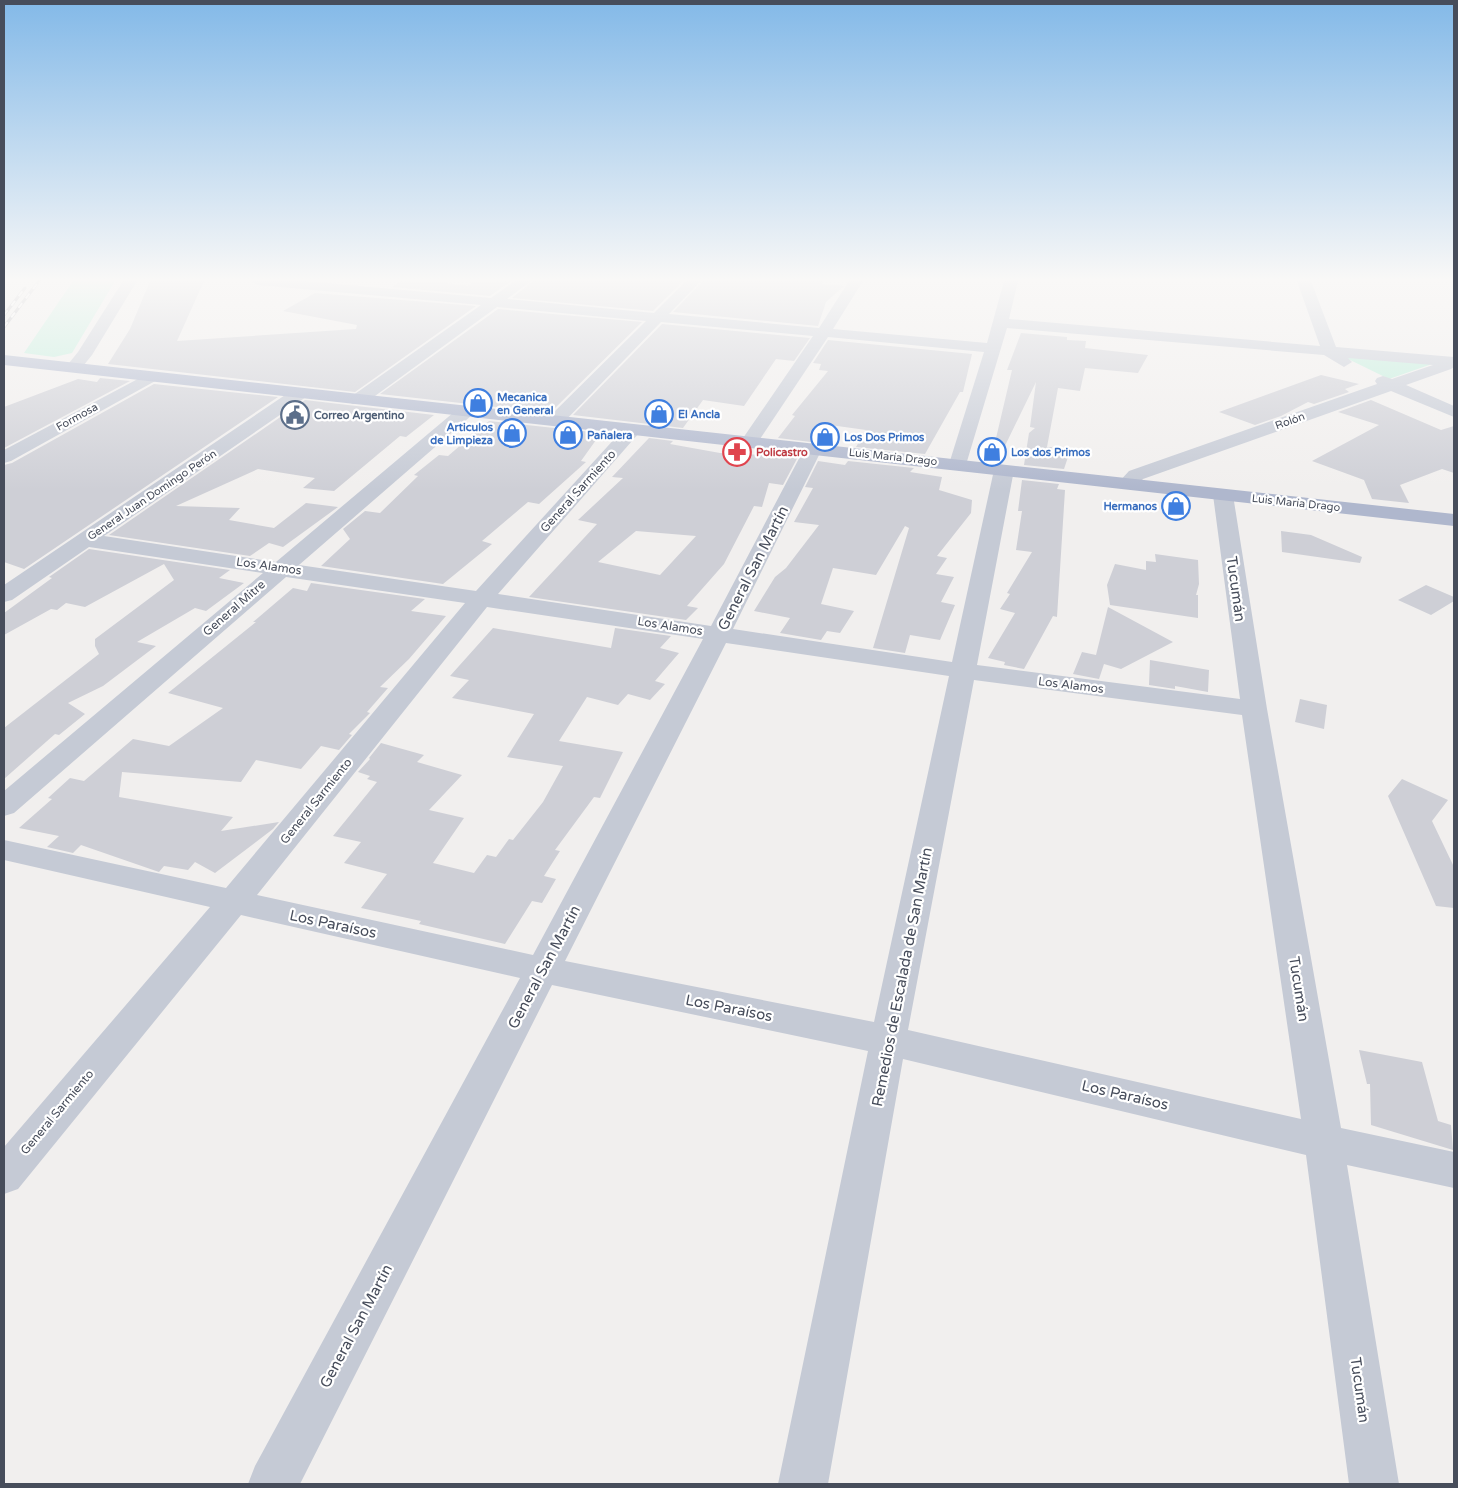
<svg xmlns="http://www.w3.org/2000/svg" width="1458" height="1488" viewBox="0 0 1458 1488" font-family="'Varela Round',sans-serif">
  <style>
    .green { fill: #beeedb }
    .building { fill: #cecfd6; fill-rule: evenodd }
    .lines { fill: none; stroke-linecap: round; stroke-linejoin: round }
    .minor { fill: #c5cad5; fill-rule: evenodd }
    .major { fill: #afb7cd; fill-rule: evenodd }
    .rail-casing { stroke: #b1b2b9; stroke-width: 3 }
    .rail { stroke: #fff; stroke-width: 2; stroke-dasharray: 6; stroke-linecap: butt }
    .labels { text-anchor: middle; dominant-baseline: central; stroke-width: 4.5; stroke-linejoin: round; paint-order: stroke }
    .far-shop-label { font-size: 11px; font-weight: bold; fill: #366cbe; stroke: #fff; text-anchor: start }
    .far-service-label { font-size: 11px; font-weight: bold; fill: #4e5e75; stroke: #fff; text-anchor: start }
    .far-street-label { font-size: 11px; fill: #474d5b; stroke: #fff }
    .far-health-label { font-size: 11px; font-weight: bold; fill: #be3a42; stroke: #fff; text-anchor: start }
    .street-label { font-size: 12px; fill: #474d5b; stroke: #fff }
    .near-street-label { font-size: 15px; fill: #474d5b; stroke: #fff }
  </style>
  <rect width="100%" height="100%" fill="#f1efee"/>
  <path class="green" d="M73,281H115L72,353L54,357L24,353Z
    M1347,356L1432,364L1389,379L1346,358Z"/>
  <path class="building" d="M150,281H204L177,341L356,329L357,325L283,311L315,293L476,306L355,392L108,364L130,329Z
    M401,281L439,282L468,286L472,282L511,281L490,296L392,287Z
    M533,281H683L653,311L512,298Z
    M703,281H823L822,284L844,286L826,302L818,326L673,312Z
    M498,309L642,322L550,413L380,394Z
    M662,324L810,338L794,361L776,359L744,406L703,400L683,428L573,415Z
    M1021,333L1067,337V340L1086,341L1085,348L1148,355L1138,373L1085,368L1080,391L1058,388L1047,447H1052L1050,454L1068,457L1064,469L1024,465L1029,433L1035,428L1030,427L1036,382L1001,454L993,451L1012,370H1007Z
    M828,340L972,354L963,392H960L925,454L856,447L866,430L823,424L811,442L778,438L795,416L792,415L828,371L819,370L821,364L813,363Z
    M1321,375L1359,384L1345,389L1349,392L1314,404L1308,402L1281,416L1255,425L1219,412Z
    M100,378L130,381L4,448V407L78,379L97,382Z
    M154,384L278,397L24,569L4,562V465L12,463Z
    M305,400L434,415L406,437L400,436L334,491L303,488L315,478L258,469L176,506L240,508L229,520L274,528L306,503L338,507L283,547L269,543L250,556L109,535Z
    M1371,400L1441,430L1454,426V473L1442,469L1400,485L1409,503L1372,499L1364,480L1312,461L1379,425L1338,412Z
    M489,421L601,433L581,461L586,462L539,504L528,502L482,541L492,544L443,584L321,566L350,539L343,529L365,511L380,513L418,476L414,475L439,455L448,456Z
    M649,438L673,441L670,444L720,453L765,455L768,452L799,455L783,485L769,483L762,507L754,506L724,564L687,606L698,608L686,620L529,597L597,524L578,520L623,478L612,477ZM636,531L696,536L660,575L598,562Z
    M818,461L845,465L848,461L914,468L910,472L942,477L939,490L972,500L971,513L937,556L947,558L936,574L954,577L941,602L955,605L940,640L910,635L905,653L873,648L909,528L905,526L876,575L833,568L821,604L854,611L840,633L827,631L821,640L780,633L790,618L754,611L775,577L786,568L819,525L794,522L813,488L805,487Z
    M1022,480L1059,484L1057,489L1065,490L1057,617L1053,616L1024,669L1004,665L1005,662L988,658L1015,613L1000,609L1010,594L1007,593L1032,552L1016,550L1022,511H1018Z
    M1281,531L1311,535L1362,557L1360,563L1282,552Z
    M89,549L230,570L219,578L244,583L206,611L195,608L137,642L156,646L103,686L68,703L85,714L59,735L55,734L4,779V728L99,654L95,646V639L174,580L164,564L85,607L66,603L57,610L51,609L4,635V613L52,578L49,577Z
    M1155,554L1198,560L1199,584L1196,595H1198V618L1110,605L1107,585L1115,564L1146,570V561L1156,562Z
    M311,583L425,599L411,611L446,616L409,659L380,687L388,688L367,712L370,713L349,734L352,735L339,750L321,746L301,769L256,760L241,782L122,772L119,797L233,817L221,831L279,822L273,829L215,873L195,862L188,870L164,866L159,872L81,845L73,853L47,847L59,836L19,828L52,799L48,798L70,778L84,781L133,739L169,746L223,708L168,693L256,622H253L293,588L307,591Z
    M1426,585L1454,597V601L1431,615L1398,600Z
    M1108,607L1173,642L1121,669L1104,664L1099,679L1073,674L1082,652L1096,655Z
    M493,628L611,648L615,628L671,636L660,648L679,653L655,681L665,684L650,700L628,694L618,705L587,697L559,741L623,752L600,798L594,797L555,850L560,851L544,876L556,879L542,903L532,901L505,944L419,924L421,921L361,908L387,874L344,863L361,842L333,836L377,782L367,779L370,776L358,772L370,759L369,758L381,743L424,755L417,762L462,775L429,810L464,818L433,863L474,873L487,855L496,857L509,839L513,840L543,802L563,766L507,757L534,714L452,698L469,680L450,676Z
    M1150,660L1209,670L1208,692L1175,686V689L1149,685Z
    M1300,699L1327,705L1324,729L1295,722Z
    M1402,779L1448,800L1432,821L1454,867V908L1436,906L1388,796Z
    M1359,1050L1422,1062L1438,1121L1451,1125L1453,1150L1371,1125L1370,1084H1367Z"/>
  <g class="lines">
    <path class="minor" d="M123,281H137L92,355L79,371H67L65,368L78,352Z
      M251,281H305L491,298L515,281H531L507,299L654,313L686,281H701L669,314L819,328L849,281H863L833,329L987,343L1004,281H1018L1009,319L1320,346L1297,281H1311L1336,347L1454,357V367L1451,369L1406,385L1454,406V417L1391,391L1143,479C1136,487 1132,490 1121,487L1118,483L1129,471L1377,384L1375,381L1377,378L1383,376L1392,379L1433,365L1348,358L1352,362L1344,367L1324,355L1007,328L965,468H951L949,464L984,352L828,337L756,445H744L741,441L813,336L661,322L562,424H550L547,420L550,416L646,321L497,307L364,404H352L349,400L352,396L481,305L258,285Z
      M151,372L159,377L157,380L11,461L4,463V450Z
      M300,388L306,389L308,393L306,397L104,536L276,562L460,407H472L475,411L472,415L299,565L476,591L627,425H639L642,429L639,433L498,594L711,626L804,449L806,445H820L822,449L733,629L952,662L994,470L997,466H1011L1014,470L977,665L1240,699L1213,495L1216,491L1223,489L1230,491L1233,495L1267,709L1341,1128L1454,1152V1188L1347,1165L1399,1484H1349L1306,1155L903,1059L828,1484H778L868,1051L552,985L300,1484H248L255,1466L520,978L241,915L18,1189L4,1194V1147L210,907L4,860V840L226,888L465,603L286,577L14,813L4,816V791L263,573L89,547L12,600L4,602V585L294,389ZM487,607L703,639L533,955L257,895ZM726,643L949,676L874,1022L565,961ZM974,680L1242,715L1301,1119L908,1030Z"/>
    <path class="major" d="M4,355L1454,514V526L4,365Z"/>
    <defs>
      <path id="rail" d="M4,315L25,288
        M4,327L39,281"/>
    </defs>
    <use href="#rail" class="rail-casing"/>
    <use href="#rail" class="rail"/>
  </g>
  <linearGradient id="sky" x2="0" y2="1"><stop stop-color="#83b9e8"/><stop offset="0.57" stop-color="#f9f8f7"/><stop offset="1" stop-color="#f9f8f7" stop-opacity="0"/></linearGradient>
  <rect width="1458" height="490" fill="url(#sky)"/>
  <defs>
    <symbol id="shop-ring" viewBox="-11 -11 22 22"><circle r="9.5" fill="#fff" stroke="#3f7fe0" stroke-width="1.5"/><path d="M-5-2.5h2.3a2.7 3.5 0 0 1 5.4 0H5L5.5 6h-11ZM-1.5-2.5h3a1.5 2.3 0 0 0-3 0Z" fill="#3f7fe0"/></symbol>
    <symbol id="civic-ring" viewBox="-11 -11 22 22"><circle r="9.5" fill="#fff" stroke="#5c6f8a" stroke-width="1.5"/><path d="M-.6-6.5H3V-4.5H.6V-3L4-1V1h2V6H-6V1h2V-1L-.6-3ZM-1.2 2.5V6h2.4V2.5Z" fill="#5c6f8a"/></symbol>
    <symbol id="pharmacy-ring" viewBox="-11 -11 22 22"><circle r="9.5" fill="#fff" stroke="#e0444e" stroke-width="1.5"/><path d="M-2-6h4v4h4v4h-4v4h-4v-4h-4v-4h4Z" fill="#e0444e"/></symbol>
  </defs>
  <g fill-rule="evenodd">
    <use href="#shop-ring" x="462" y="387" width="32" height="32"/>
    <use href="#shop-ring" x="643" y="398" width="32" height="32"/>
    <use href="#civic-ring" x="279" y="399" width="32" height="32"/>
    <use href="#shop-ring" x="496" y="417" width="32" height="32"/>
    <use href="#shop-ring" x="552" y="419" width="32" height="32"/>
    <use href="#shop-ring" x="809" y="421" width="32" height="32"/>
    <use href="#pharmacy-ring" x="721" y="436" width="32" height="32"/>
    <use href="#shop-ring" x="976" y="436" width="32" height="32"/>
    <use href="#shop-ring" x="1160" y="490" width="32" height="32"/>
  </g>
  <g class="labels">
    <g class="far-shop-label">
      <text x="497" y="397">Mecanica<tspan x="497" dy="13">en General</tspan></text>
      <text x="678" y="414">El Ancla</text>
      <text x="493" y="427" text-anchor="end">Articulos<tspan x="493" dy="13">de Limpieza</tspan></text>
      <text x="587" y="435">Pañalera</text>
      <text x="844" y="437">Los Dos Primos</text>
      <text x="1011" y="452">Los dos Primos</text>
      <text x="1157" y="506" text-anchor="end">Hermanos</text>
    </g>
    <g class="far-service-label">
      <text x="314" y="415">Correo Argentino</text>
    </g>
    <g class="far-street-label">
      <text transform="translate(77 417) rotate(-29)">Formosa</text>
      <text transform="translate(1290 421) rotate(-20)">Rolón</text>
      <text transform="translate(893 457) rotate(6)">Luis María Drago</text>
      <text transform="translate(152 495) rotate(-34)">General Juan Domingo Perón</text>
      <text transform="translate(1296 503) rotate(6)">Luis María Drago</text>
    </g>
    <g class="far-health-label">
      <text x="756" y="452">Policastro</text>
    </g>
    <g class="street-label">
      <text transform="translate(578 491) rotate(-48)">General Sarmiento</text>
      <text transform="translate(269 566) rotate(8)">Los Alamos</text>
      <text transform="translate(234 608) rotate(-41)">General Mitre</text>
      <text transform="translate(670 626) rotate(9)">Los Alamos</text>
      <text transform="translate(1071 685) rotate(7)">Los Alamos</text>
      <text transform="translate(316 801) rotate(-51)">General Sarmiento</text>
      <text transform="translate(57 1112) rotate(-50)">General Sarmiento</text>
    </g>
    <g class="near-street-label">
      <text transform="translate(753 568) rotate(-63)">General San Martín</text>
      <text transform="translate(1236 589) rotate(82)">Tucumán</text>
      <text transform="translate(333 924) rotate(12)">Los Paraísos</text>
      <text transform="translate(544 967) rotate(-62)">General San Martín</text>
      <text transform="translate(902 977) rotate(-79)">Remedios de Escalada de San Martín</text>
      <text transform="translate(1299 989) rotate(81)">Tucumán</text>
      <text transform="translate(729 1008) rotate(11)">Los Paraísos</text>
      <text transform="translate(1125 1095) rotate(13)">Los Paraísos</text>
      <text transform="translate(356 1326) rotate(-62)">General San Martín</text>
      <text transform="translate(1360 1390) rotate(82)">Tucumán</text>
    </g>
  </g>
  <rect width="1458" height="1488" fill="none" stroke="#474d5b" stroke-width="10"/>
</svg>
